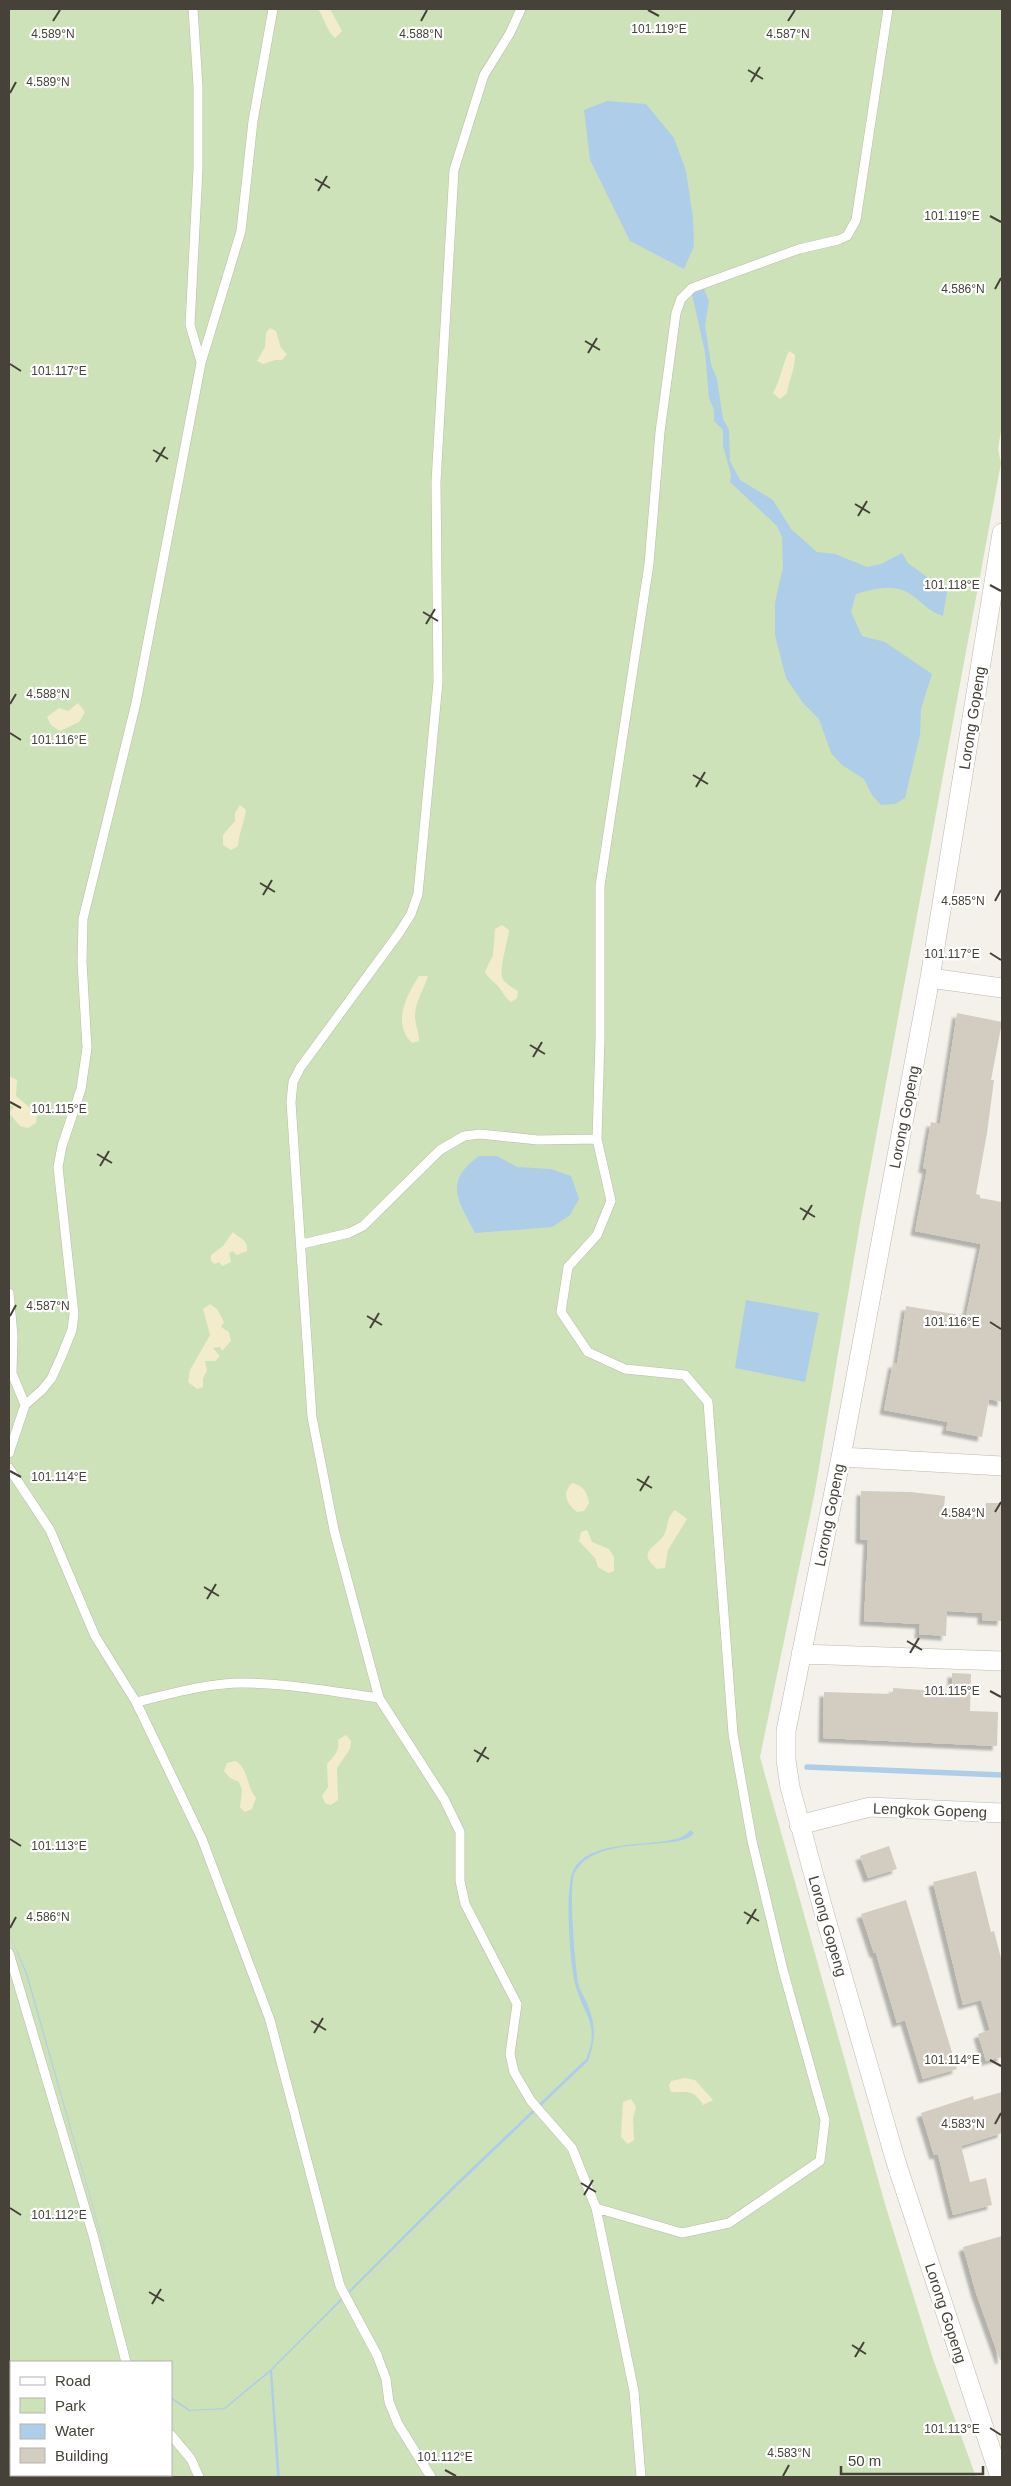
<svg xmlns="http://www.w3.org/2000/svg" width="1011" height="2486" viewBox="0 0 1011 2486" font-family="Arial,sans-serif">
  <style>
    .green { fill: #cde2b8 }
    .sand { fill: #f3eccb }
    .water { fill: #aecde9 }
    .lines { fill: none; stroke-linecap: round; stroke-linejoin: round }
    .stream { stroke: #aecde9; stroke-width: 5.5 }
    .building { fill: #d3cdc1; filter: url(#shadow) }
    .lane-casing { stroke: #beb9ad; stroke-width: 10 }
    .street-casing { stroke: #beb9ad; stroke-width: 20 }
    .lane { stroke: #fff; stroke-width: 9 }
    .street { stroke: #fff; stroke-width: 19 }
    .ticks { fill: none; stroke: #464239; stroke-width: 2 }
    .labels { text-anchor: middle; dominant-baseline: central; stroke-width: 4.5; stroke-linejoin: round; paint-order: stroke }
    .street-label { font-size: 15px; fill: #464239; stroke: #fff }
    .ticks-label { font-size: 12px; text-anchor: middle; fill: #464239; stroke: #fff; stroke-width: 4.5; stroke-linejoin: round; paint-order: stroke }
  </style>
  <defs>
    <filter id="shadow"><feDropShadow dx="-4.5" dy="4.5" stdDeviation="1" flood-color="#0004"/></filter>
  </defs>
  <rect width="100%" height="100%" fill="#f3f1ea"/>
  <path class="green" d="M9,9H1002V425L998,449L1001,463L860,1223L815,1491L760,1757L885,2204L933,2359L976,2477H14L13,2475H171V2362H11V2469L9,2460Z"/>
  <path class="sand" d="M318,9H330L342,31L335,38C326,30 325,19 318,9Z
    M270,328L276,331L281,348L287,354L282,360H275L263,364L257,361L265,347L266,333Z
    M789,351L795,355C795,369 789,380 787,393L780,399L773,393C781,379 782,365 789,351Z
    M78,703L85,712L79,722L60,731L51,725L47,717L59,708L68,711Z
    M240,805L246,810C244,823 239,833 238,846L231,850L223,845V835L235,821V813Z
    M502,925L509,930C508,942 497,974 504,981C508,985 513,988 518,991L517,998L511,1002C506,998 504,995 501,990C496,982 490,981 485,972L493,955L495,929Z
    M419,976H428C424,989 414,1004 415,1018C416,1026 419,1033 419,1041L412,1043C392,1023 406,996 419,976Z
    M9,1076L17,1080L16,1096L37,1114L36,1123L28,1128L20,1126L9,1113L14,1107L9,1104Z
    M233,1232C240,1239 248,1239 247,1251L237,1255L233,1251L229,1253L231,1262L222,1266L219,1262L215,1264L211,1261V1255L223,1246Z
    M210,1304L217,1309L224,1322L221,1327L229,1332L231,1341L222,1351L220,1347L213,1348L220,1356L215,1361H205L207,1371L203,1378V1387L197,1389L188,1382L190,1370L210,1335L203,1309Z
    M572,1483C584,1486 587,1492 589,1503L584,1511L577,1512C567,1504 561,1494 572,1483Z
    M675,1510L687,1519L668,1550L665,1568L657,1569C636,1551 655,1549 664,1535C669,1526 666,1517 675,1510Z
    M587,1530L592,1542L609,1549L614,1557V1571L608,1573L598,1567L595,1558L579,1541L581,1532Z
    M346,1735L351,1741L350,1749L337,1768L338,1800L331,1805L325,1803L322,1796L328,1787L327,1764C334,1756 340,1751 338,1740Z
    M236,1761C249,1770 246,1786 256,1798L252,1809L245,1812L240,1807L242,1790L239,1782L230,1778L224,1771L227,1763Z
    M685,2078L695,2080L713,2100L703,2105C693,2088 687,2093 671,2092L669,2085L671,2081Z
    M631,2099L636,2107L633,2118L634,2140L628,2144L621,2137L623,2102Z"/>
  <path class="water" d="M607,101L646,104L674,138L686,171L693,218L694,246L684,269L630,241L590,160L584,110Z
    M702,284L709,301L705,325L711,364L717,379L723,419L729,430L730,461L740,480L773,500L791,529L817,552L835,554L867,567L881,564L902,553L908,563L947,592L943,616C926,610 923,602 910,594C893,583 874,589 856,594L851,612L862,636L885,642L932,674L921,709L920,735L905,798L895,804L881,805L872,795L864,779L842,765L831,753L819,719L803,703L786,678L775,635V603L783,567L782,537L777,526L730,482L731,475L723,446V430L714,421V410L709,398L705,352L691,290Z
    M479,1156H497L517,1167L551,1169L571,1176L579,1199L570,1215L552,1227L475,1233C458,1200 443,1182 479,1156Z
    M746,1300L819,1313L805,1382L735,1368Z
    M690,1830L694,1833C680,1853 599,1832 575,1872C568,1884 575,1965 578,1982C579,1989 584,1996 587,2003C596,2025 596,2039 588,2061L455,2188L272,2370L280,2477H277L270,2372L225,2409L189,2411L171,2399V2397L190,2410L224,2408L270,2370L453,2186L586,2059C601,2025 583,2014 575,1984C570,1962 565,1895 572,1874C586,1831 677,1853 690,1830Z
    M9,1933L27,1973L137,2362L26,1974Z"/>
  <g class="lines">
    <path class="stream" d="M807,1767L1002,1775"/>
  </g>
  <path class="building" d="M957,1013L1002,1022L991,1080H994L987,1133L976,1194L980,1195V1198L1002,1202V1402L989,1399L982,1437L946,1430L948,1422L884,1410L893,1363L897,1364L906,1306L966,1316L981,1244L915,1231L927,1169L923,1168L931,1122L940,1124Z
    M861,1491L911,1492L945,1496L944,1508L985,1511L986,1503H1002V1621L982,1620V1613L947,1611L946,1636L919,1634L920,1624L864,1621L868,1540L860,1539Z
    M952,1673L971,1674L970,1711L998,1712L997,1746L823,1738L824,1692L893,1694V1688L952,1692Z
    M889,1846L897,1869L868,1878L860,1856Z
    M976,1871L991,1932L994,1931L1002,1962V2057L986,2061L978,2034L990,2030L981,2000L963,2005L933,1882Z
    M906,1900L957,2069L923,2079L905,2020L897,2023L876,1953H874L861,1914Z
    M1002,2092V2133L961,2146L970,2182L986,2178L992,2205L953,2215L938,2154L934,2155L921,2113L973,2096L974,2100Z
    M1002,2236V2359L1000,2360L976,2293L963,2247Z"/>
  <g class="lines">
    <defs>
      <path id="lane" d="M193,9L198,86V169L190,325L201,362
        M521,9L510,33L484,75L454,170L436,482L438,682L418,894L411,914L399,933L300,1068L293,1082L291,1102L312,1417L334,1530L379,1698L444,1799L460,1832V1881L465,1904L517,2004L510,2054L514,2072L531,2101L572,2148L596,2208L634,2391L641,2477
        M597,1139L600,1039V886L649,564L660,432L676,313L681,299L692,288L799,249L838,240L847,236L856,220L888,9
        M302,1244L349,1233L363,1226L440,1150L464,1136L480,1134L538,1140L597,1139L611,1201L597,1235L568,1267L561,1312L588,1352L625,1369L685,1375L708,1402L733,1734L752,1841L783,1970L825,2120L820,2161L729,2223L682,2233L596,2208
        M9,1293L13,1335L12,1373L25,1405
        M9,1453L25,1405L42,1390L51,1379L62,1355L72,1330L74,1314L58,1167L62,1146L81,1089L87,1048L82,962L83,919L136,703L201,363L241,231L253,121L273,9
        M9,1468L50,1530L95,1636L136,1702L202,1839L270,2020L340,2286L377,2355L386,2379L389,2402L398,2424L431,2477
        M136,1702C170,1694 207,1683 242,1683C287,1683 333,1692 379,1698
        M9,1953L93,2235L126,2362
        M171,2435L191,2459L199,2477"/>
      <path id="street" d="M930,978L1002,988
        M841,1457L1002,1466
        M801,1654L1002,1661
        M799,1825L870,1807L1002,1813
        M1000,2477L896,2162L823,1909L790,1787L786,1760V1731L841,1457L930,978L1002,533"/>
    </defs>
    <use href="#lane" class="lane-casing"/>
    <use href="#street" class="street-casing"/>
    <use href="#lane" class="lane"/>
    <use href="#street" class="street"/>
  </g>
  <path class="ticks" d="M648,10L659,16M53,21L60,10M421,21L427,10M788,21L795,10M748,70L763,79M751,82L760,67M10,93L16,82M315,179L330,188M318,191L327,176M990,216L1001,222M995,289L1001,278M585,341L600,350M588,353L597,338M10,364L21,371M153,450L168,459M156,462L165,447M855,504L870,513M858,516L867,501M990,585L1001,591M423,612L438,621M426,624L435,609M10,704L16,694M10,733L21,740M693,775L708,784M696,787L705,772M260,883L275,892M263,895L272,880M995,901L1001,890M990,953L1001,960M530,1045L545,1054M533,1057L542,1042M10,1102L21,1108M97,1154L112,1163M100,1166L109,1151M800,1208L815,1217M803,1220L812,1205M10,1316L16,1305M367,1316L382,1325M990,1322L1001,1329M370,1328L379,1313M10,1471L21,1477M637,1479L652,1488M640,1491L649,1476M995,1512L1001,1502M204,1587L219,1596M207,1599L216,1584M907,1641L922,1650M910,1653L919,1638M990,1691L1001,1697M474,1750L489,1759M477,1762L486,1747M10,1839L21,1846M744,1912L759,1921M747,1924L756,1909M10,1928L16,1917M311,2021L326,2030M314,2033L323,2018M990,2060L1001,2066M995,2124L1001,2113M581,2183L596,2192M584,2195L593,2180M10,2208L21,2215M149,2292L164,2301M152,2304L161,2289M852,2345L866,2354M855,2357L864,2342M990,2428L1001,2435M445,2470L456,2476M783,2476L789,2465"/>
  <g class="labels">
    <g class="street-label">
      <text transform="translate(972 718) rotate(-81)">Lorong Gopeng</text>
      <text transform="translate(904 1117) rotate(-79)">Lorong Gopeng</text>
      <text transform="translate(829 1515) rotate(-79)">Lorong Gopeng</text>
      <text transform="translate(930 1810) rotate(2)">Lengkok Gopeng</text>
      <text transform="translate(828 1926) rotate(74)">Lorong Gopeng</text>
      <text transform="translate(946 2313) rotate(72)">Lorong Gopeng</text>
    </g>
  </g>
  <g class="ticks-label">
    <text x="659" y="33">101.119°E</text>
    <text x="53" y="38">4.589°N</text>
    <text x="421" y="38">4.588°N</text>
    <text x="788" y="38">4.587°N</text>
    <text x="48" y="86">4.589°N</text>
    <text x="952" y="220">101.119°E</text>
    <text x="963" y="293">4.586°N</text>
    <text x="59" y="375">101.117°E</text>
    <text x="952" y="589">101.118°E</text>
    <text x="48" y="698">4.588°N</text>
    <text x="59" y="744">101.116°E</text>
    <text x="963" y="905">4.585°N</text>
    <text x="952" y="958">101.117°E</text>
    <text x="59" y="1113">101.115°E</text>
    <text x="48" y="1310">4.587°N</text>
    <text x="952" y="1326">101.116°E</text>
    <text x="59" y="1481">101.114°E</text>
    <text x="963" y="1517">4.584°N</text>
    <text x="952" y="1695">101.115°E</text>
    <text x="59" y="1850">101.113°E</text>
    <text x="48" y="1921">4.586°N</text>
    <text x="952" y="2064">101.114°E</text>
    <text x="963" y="2128">4.583°N</text>
    <text x="59" y="2219">101.112°E</text>
    <text x="952" y="2433">101.113°E</text>
    <text x="789" y="2457">4.583°N</text>
    <text x="445" y="2461">101.112°E</text>
  </g>
  <rect width="1011" height="2486" fill="none" stroke="#464239" stroke-width="20"/>
  <rect x="10" y="2361" width="162" height="115" fill="#ffffff" stroke="#b5b3b0"/>
  <rect x="20" y="2377" width="25" height="8" fill="#ffffff" stroke="#b5b3b0"/>
  <text x="55" y="2386" font-size="15" fill="#464239">Road</text>
  <rect x="20" y="2398" width="25" height="15" fill="#cde2b8" stroke="#b5b3b0"/>
  <text x="55" y="2411" font-size="15" fill="#464239">Park</text>
  <rect x="20" y="2424" width="25" height="15" fill="#aecde9" stroke="#b5b3b0"/>
  <text x="55" y="2436" font-size="15" fill="#464239">Water</text>
  <rect x="20" y="2448" width="25" height="15" fill="#d3cdc1" stroke="#b5b3b0"/>
  <text x="55" y="2461" font-size="15" fill="#464239">Building</text>
  <path d="M841 2466v8h142v-8" fill="none" stroke="#464239" stroke-width="2.5"/>
  <text x="848" y="2466" font-size="15" fill="#464239" stroke="#ffffff" stroke-width="4" paint-order="stroke">50 m</text>
</svg>
